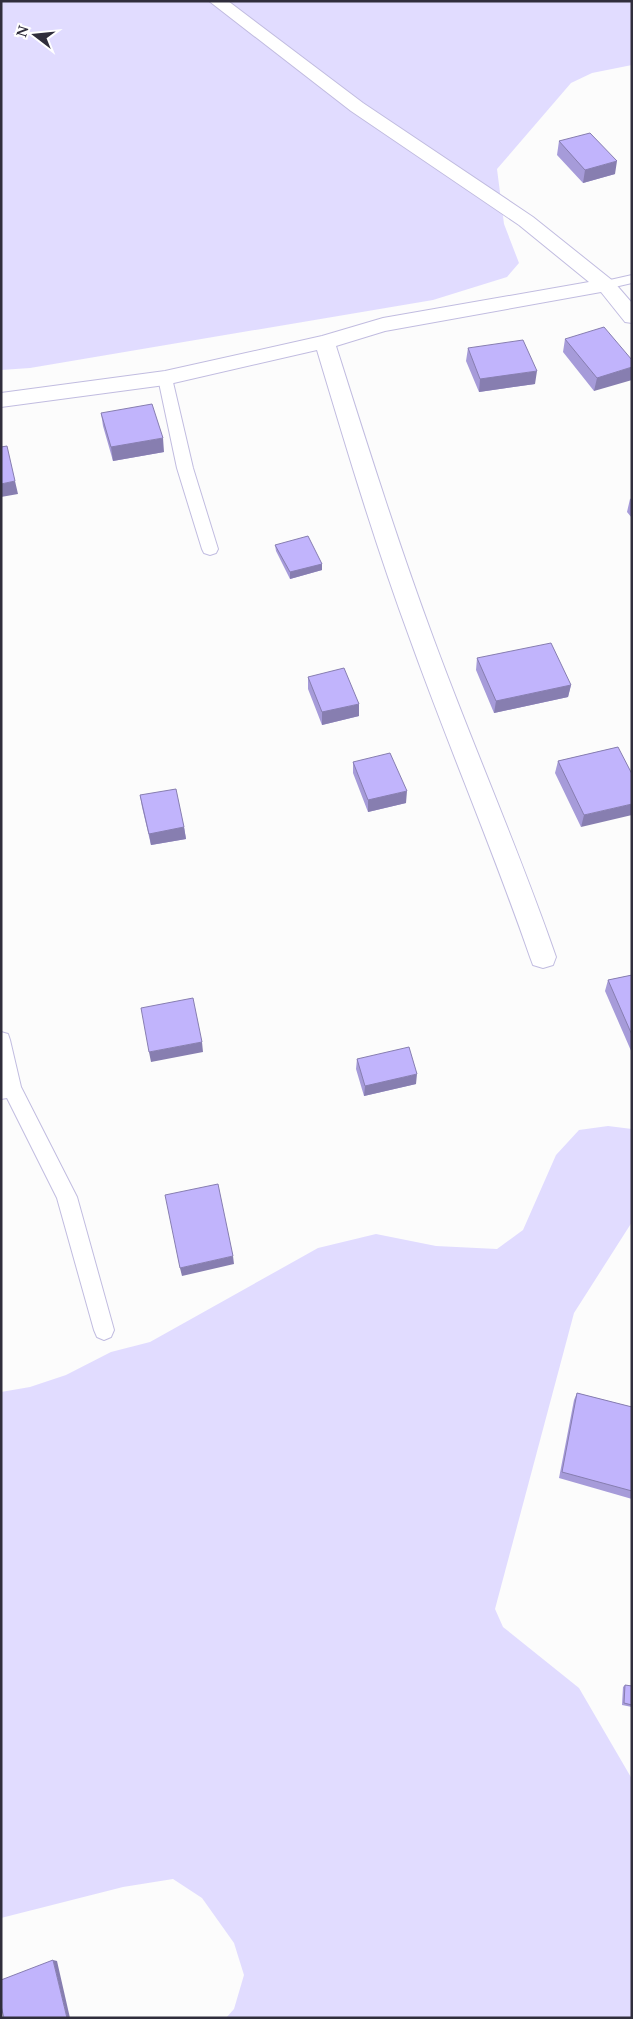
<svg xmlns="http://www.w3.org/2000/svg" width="633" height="2019" viewBox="0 0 633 2019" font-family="'Noto Serif',serif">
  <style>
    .green { fill: #e1dcff }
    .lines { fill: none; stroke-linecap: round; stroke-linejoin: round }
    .service-casing { stroke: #c1bce0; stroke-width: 2 }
    .minor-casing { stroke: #c1bce0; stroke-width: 2 }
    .service { fill: #fff; fill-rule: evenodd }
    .minor { fill: #fff; fill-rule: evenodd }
    .wall { fill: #a69bd9 }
    .shaded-wall { fill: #877eb0 }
    .building { fill: #c1b4fc; stroke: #877eb0 }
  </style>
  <rect width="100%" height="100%" fill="#fcfcfc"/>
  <path class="green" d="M1,1H632V65L592,73L571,83L497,169L504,224L519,263L507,277L433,300L30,368L1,370Z
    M608,1126L632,1129V1222L574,1313L495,1609L503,1627L579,1688L632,1779V2018H226L234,2009L244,1975L234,1943L202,1898L173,1879L123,1887L1,1918V1392L30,1387L66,1375L111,1352L150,1342L318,1248L376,1234L436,1246L497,1249L523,1230L556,1155L579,1130Z"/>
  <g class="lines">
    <defs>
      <path id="service" d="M632,275V283L606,289L601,288L599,285L601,282Z
        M165,373L170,375L172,378L193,468L218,549L216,553L210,555L204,553L202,549L177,468L158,378L160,375Z
        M1,1032L8,1034L10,1040L21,1087L77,1197L114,1330L111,1337L104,1340L97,1337L94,1330L57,1198L7,1098L1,1099Z"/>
      <path id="minor" d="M209,1H228L363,103L533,217L613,281L632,303V323L625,322L601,292L385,331L336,346C367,444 398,543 434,640C473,746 519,850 556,957L553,965L543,968L533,965L530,957C493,850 448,745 410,639C375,544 346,447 317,350L165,385L1,407V393L165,371L322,336L383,318L589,282L519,225L351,111Z"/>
    </defs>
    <use href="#service" class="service-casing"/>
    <use href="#minor" class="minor-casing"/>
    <use href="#service" class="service"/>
    <use href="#minor" class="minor"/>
  </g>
  <path class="wall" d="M559,141L615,174L583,183L557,155Z
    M565,339L632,360L594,391L563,352Z
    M468,348L535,384L479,392L466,361Z
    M101,413L164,452L113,461L103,426Z
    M632,498V518L627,512L630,499Z
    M275,545L322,564V570L290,579L276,551Z
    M477,658L571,685L568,697L494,713L476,670Z
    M308,677L359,716L322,725L308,689Z
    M618,747L581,827L555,773L558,761Z
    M353,762L406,803L368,812L353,773Z
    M140,795L184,827L186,839L151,845L142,807Z
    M632,975V1053L605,991L608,980Z
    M357,1059L416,1084L364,1096L356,1069Z
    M577,1393L632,1407V1499L559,1478L574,1400Z
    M625,1685L632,1686V1707L622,1705L623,1687Z"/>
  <path class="shaded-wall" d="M617,161L615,174L583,183L585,170Z
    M632,367V380L594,391L597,378Z
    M537,371L535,384L479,392L480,379Z
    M163,438L164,452L113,461L111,447Z
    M15,481L18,494L1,497V484Z
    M322,564V570L290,579V572Z
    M571,685L568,697L494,713L496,701Z
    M359,704V716L322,725V712Z
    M407,791L406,803L368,812V800Z
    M632,804V815L581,827L584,815Z
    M184,827L186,839L151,845L149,834Z
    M202,1042L203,1052L151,1062L149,1052Z
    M417,1074L416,1084L364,1096L365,1086Z
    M233,1256L234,1264L182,1276L180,1268Z
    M53,1960L57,1961L70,2018H67Z"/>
  <path class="building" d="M590,133L617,161L585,170L559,141Z
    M604,327L632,360V367L597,378L565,339Z
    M523,340L537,371L480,379L468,348Z
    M152,404L163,438L111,447L101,413Z
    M7,446L15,481L1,484V447Z
    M308,536L322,564L290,572L275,545Z
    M551,643L571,685L496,701L477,658Z
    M344,668L359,704L322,712L308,677Z
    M618,747L632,774V804L584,815L558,761Z
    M390,753L407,791L368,800L353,762Z
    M176,789L184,827L149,834L140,795Z
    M632,975V1035L608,980Z
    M193,998L202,1042L149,1052L141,1008Z
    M409,1047L417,1074L365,1086L357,1059Z
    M218,1184L233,1256L180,1268L165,1195Z
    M577,1393L632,1407V1491L562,1472Z
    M625,1685L632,1686V1705L624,1703Z
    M53,1960L67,2018H4L1,2006V1980Z"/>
  <rect width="633" height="2019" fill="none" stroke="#302e3c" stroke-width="5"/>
  <g transform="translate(35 35) rotate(286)" stroke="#ffffff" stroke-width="4" paint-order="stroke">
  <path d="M0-4L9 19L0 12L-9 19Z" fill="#302e3c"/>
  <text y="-8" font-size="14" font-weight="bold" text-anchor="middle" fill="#302e3c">N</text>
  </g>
</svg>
